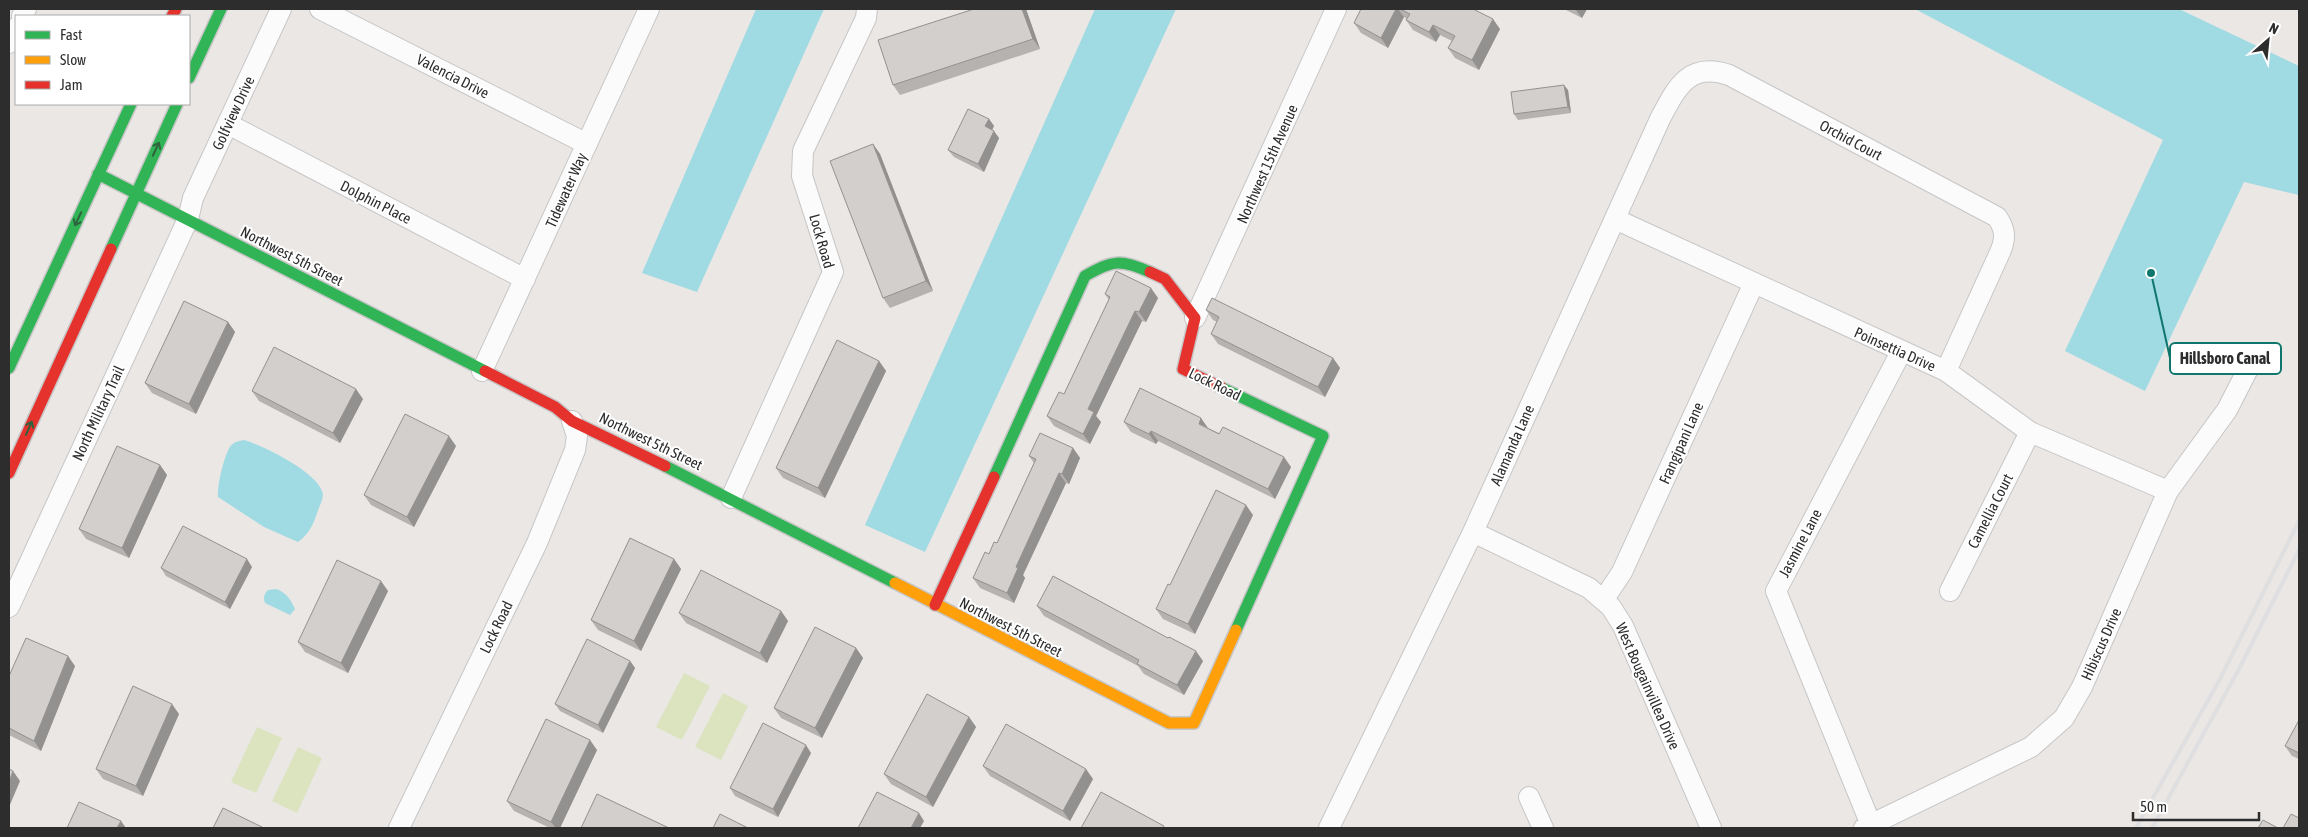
<svg xmlns="http://www.w3.org/2000/svg" width="2308" height="837" viewBox="0 0 2308 837" font-family="'Asap Condensed',sans-serif">
  <style>
    .pitch { fill: #dbe4bf }
    .water { fill: #a0dae3 }
    .lines { fill: none; stroke-linecap: round; stroke-linejoin: round }
    .street-casing { stroke: #c7c6c7; stroke-width: 22 }
    .fast-casing { stroke: #c7c6c7; stroke-width: 14 }
    .slow-casing { stroke: #c7c6c7; stroke-width: 14 }
    .jam-casing { stroke: #c7c6c7; stroke-width: 14 }
    .street { stroke: #fcfbfb; stroke-width: 20 }
    .fast { stroke: #30b455; stroke-width: 11 }
    .slow { stroke: #ff9f0a; stroke-width: 11 }
    .jam { stroke: #e5322d; stroke-width: 11 }
    .rail { stroke: #dfdee0; stroke-width: 4 }
    .wall { fill: #b5b2b0 }
    .shaded-wall { fill: #939190 }
    .building { fill: #d2cfcd; stroke: #939190 }
    .oneway { stroke: #2e633d }
    .labels { text-anchor: middle; dominant-baseline: central; stroke-width: 4; stroke-linejoin: round; paint-order: stroke }
    .street-label { font-size: 15px; fill: #2d2d2d; stroke: #fff }
    .leader { fill: none; stroke: #0f766e; stroke-width: 2 }
    .callout-dot { fill: #0f766e; stroke: #fff; stroke-width: 2 }
    .callout { fill: #fff; stroke: #0f766e; stroke-width: 2 }
    .callout-label { font-size: 16px; text-anchor: middle; font-weight: bold; fill: #2d2d2d }
  </style>
  <rect width="100%" height="100%" fill="#eae7e4"/>
  <path class="pitch" d="M684,673L710,686L682,740L656,727Z
    M723,693L748,706L721,760L695,747Z
    M257,727L282,738L256,793L231,782Z
    M298,747L322,758L297,813L272,801Z"/>
  <path class="water" d="M756,9H824L697,292L642,273Z
    M1095,9H1176L925,552L865,525Z
    M1915,9H2179L2299,66V195L2244,182L2145,391L2065,351L2163,140Z
    M244,440C264,446 319,473 323,494C323,500 319,507 317,513C313,525 309,534 298,542L264,527L218,497C217,486 224,456 230,447C233,442 239,441 244,440Z
    M276,589C286,592 291,600 295,609L290,615L265,603C263,598 264,594 268,590Z"/>
  <g class="lines">
    <defs>
      <path id="street" d="M320,9L587,144
        M22,16L26,9
        M9,43L16,28
        M228,124L525,279
        M1615,219L1946,371L2030,432L2168,491
        M1195,318L1336,9
        M482,371L649,9
        M731,498L833,272L802,176L803,151L866,18L867,9
        M1473,532L1589,588L1611,607L1623,626L1711,828
        M1950,591L2030,432
        M1604,599L1622,572L1754,283
        M9,607L188,219L193,198L281,9
        M1529,797L1543,828
        M1871,825L1776,591L1901,352
        M399,828L537,543L575,450L577,436L572,421
        M1329,828L1473,532L1660,119C1676,89 1688,61 1729,75L1997,217C2005,229 2006,237 2001,250L1946,371
        M1864,828L2031,747L2064,718L2082,687L2168,491L2227,410L2248,369"/>
      <path id="fast" d="M189,78L221,9
        M98,174L485,371
        M111,249L177,104
        M9,368L131,104
        M1222,388L1323,436L1236,630
        M665,466L895,583
        M994,477L1085,276C1113,260 1120,259 1150,272"/>
      <path id="slow" d="M895,583L1169,723H1194L1236,630"/>
      <path id="jam" d="M172,16L176,9
        M1150,272L1165,279L1195,318L1183,369L1222,388
        M485,371L555,407L572,421L665,466
        M9,473L111,249
        M935,605L994,477"/>
    </defs>
    <use href="#street" class="street-casing"/>
    <use href="#fast" class="fast-casing"/>
    <use href="#slow" class="slow-casing"/>
    <use href="#jam" class="jam-casing"/>
    <use href="#street" class="street"/>
    <use href="#fast" class="fast"/>
    <use href="#slow" class="slow"/>
    <use href="#jam" class="jam"/>
    <path class="rail" d="M2136,828L2219,681L2299,521
      M2152,828L2239,669L2299,550"/>
  </g>
  <path class="wall" d="M1026,9L1040,49L900,95L893,85Z
    M1361,9H1473L1500,29L1479,70L1455,58L1448,48L1452,41L1440,35L1436,42L1413,30L1406,20L1407,19L1404,17L1388,48L1361,33L1354,23Z
    M1564,9H1587L1582,18Z
    M1568,90L1571,113L1518,120L1514,114Z
    M989,119L994,126L992,130L999,138L984,172L954,157L948,150Z
    M873,144L880,154L933,291L890,308L883,298Z
    M1105,294L1158,298L1146,322L1142,321L1096,416L1101,422L1090,444L1054,426L1047,416L1064,394L1109,300Z
    M1206,310L1333,358L1340,368L1325,397L1218,344L1211,334L1217,322L1213,320Z
    M228,322L235,332L196,414L152,393L145,383Z
    M879,361L886,371L825,498L783,478L776,468Z
    M252,391L363,399L340,443L259,401Z
    M1124,422L1208,428L1291,467L1275,499L1158,441L1156,444L1131,432Z
    M456,446L414,527L371,505L364,495Z
    M1073,448L1080,458L1069,484L1066,483L1023,575L1025,578L1014,603L980,588L973,578L997,543L1034,463L1029,456Z
    M160,465L167,475L129,558L86,539L79,529Z
    M1253,515L1195,634L1163,619L1156,609L1170,585Z
    M674,559L681,569L641,651L598,630L591,620Z
    M252,567L230,609L166,576L161,568Z
    M388,591L348,673L305,652L298,642Z
    M1037,606L1203,661L1184,695L1144,674L1138,666L1044,616Z
    M781,611L788,621L767,663L686,623L679,613Z
    M856,648L863,658L822,738L781,718L774,708Z
    M630,661L635,668L603,733L560,711L555,704Z
    M75,666L41,751L9,735V676Z
    M179,714L143,796L103,779L96,769Z
    M969,717L976,727L933,807L891,784L884,774Z
    M2299,720V759L2292,756L2285,746Z
    M597,750L560,828H550L514,811L507,801Z
    M811,753L778,817L735,796L730,788Z
    M983,766L1093,779L1070,821L990,776Z"/>
  <path class="shaded-wall" d="M1022,9H1026L1040,49L1033,39Z
    M1396,9H1398L1404,17L1388,48L1381,38Z
    M1575,9H1587L1582,18Z
    M1493,19L1500,29L1479,70L1472,60Z
    M1433,25L1440,35L1436,42L1429,32Z
    M1564,85L1568,90L1571,113L1568,107Z
    M989,119L994,126L990,134L985,126Z
    M994,131L999,138L984,172L978,164Z
    M873,144L880,154L933,291L926,281Z
    M1151,288L1158,298L1146,322L1139,312Z
    M1135,311L1142,321L1096,416L1101,422L1090,444L1083,434L1088,409Z
    M228,322L235,332L196,414L189,404Z
    M1333,358L1340,368L1325,397L1318,387Z
    M879,361L886,371L825,498L818,488Z
    M356,389L363,399L340,443L333,433Z
    M1201,418L1208,428L1199,424Z
    M1151,431L1158,441L1156,444L1149,434Z
    M449,436L456,446L414,527L407,517Z
    M1073,448L1080,458L1069,484L1062,474Z
    M1284,457L1291,467L1275,499L1268,489Z
    M160,465L167,475L129,558L122,548Z
    M1059,473L1066,483L1023,575L1025,578L1014,603L1007,593L1016,567Z
    M1246,505L1253,515L1195,634L1188,624Z
    M247,559L252,567L230,609L225,602Z
    M674,559L681,569L641,651L634,641Z
    M381,581L388,591L348,673L341,663Z
    M781,611L788,621L767,663L760,653Z
    M856,648L863,658L822,738L815,728Z
    M1196,651L1203,661L1184,695L1177,685Z
    M68,656L75,666L41,751L34,741Z
    M630,661L635,668L603,733L598,725Z
    M172,704L179,714L143,796L136,786Z
    M969,717L976,727L933,807L926,797Z
    M590,740L597,750L560,828H556L551,822Z
    M806,745L811,753L778,817L773,809Z
    M1086,769L1093,779L1070,821L1063,811Z
    M13,771L20,781L9,807V782Z
    M919,813L924,821L920,828H911Z
    M121,821L126,828H117Z"/>
  <path class="building" d="M974,9H1022L1033,39L893,85L878,40Z
    M1361,9H1396L1381,38L1354,23Z
    M1400,9H1473L1493,19L1472,60L1448,48L1455,36L1433,25L1429,32L1406,20L1410,14Z
    M1564,85L1568,107L1514,114L1511,92Z
    M968,109L989,119L985,126L994,131L978,164L948,150Z
    M873,144L926,281L883,298L830,161Z
    M1116,271L1151,288L1139,312L1135,311L1088,409L1094,412L1083,434L1047,416L1059,392L1064,394L1110,297L1105,294Z
    M1212,298L1333,358L1318,387L1211,334L1219,317L1206,310Z
    M184,301L228,322L189,404L145,383Z
    M837,340L879,361L818,488L776,468Z
    M274,347L356,389L333,433L252,391Z
    M1140,388L1201,418L1199,424L1219,434L1223,427L1284,457L1268,489L1151,431L1149,434L1124,422Z
    M405,414L449,436L407,517L364,495Z
    M1040,433L1073,448L1062,474L1059,473L1016,567L1018,568L1007,593L973,578L985,552L989,554L994,542L997,543L1036,459L1029,456Z
    M117,446L160,465L122,548L79,529Z
    M1216,490L1246,505L1188,624L1156,609L1168,584L1170,585Z
    M183,526L247,559L225,602L161,568Z
    M630,538L674,559L634,641L591,620Z
    M337,560L381,581L341,663L298,642Z
    M701,570L781,611L760,653L679,613Z
    M1053,576L1168,638L1169,637L1196,651L1177,685L1137,664L1139,660L1037,606Z
    M815,627L856,648L815,728L774,708Z
    M26,638L68,656L34,741L9,728V676Z
    M587,639L630,661L598,725L555,704Z
    M133,686L172,704L136,786L96,769Z
    M927,694L969,717L926,797L884,774Z
    M546,719L590,740L551,822L507,801Z
    M2299,720V753L2285,746Z
    M763,723L806,745L773,809L730,788Z
    M1006,724L1086,769L1063,811L983,766Z
    M9,769L13,771L9,782Z
    M877,792L919,813L911,828H858Z
    M1101,792L1164,826L1163,828H1081Z
    M597,794L669,828H581Z
    M79,802L121,821L117,828H67Z
    M223,808L264,828H213Z
    M720,814L748,828H713Z
    M2291,814L2299,818V828H2283Z
    M2263,820L2278,828H2258Z"/>
  <defs><path id="oneway-shaft" d="M-6 0H5M1.5-3L5.5 0L1.5 3" fill="none" stroke-width="1.6" stroke-linecap="round" stroke-linejoin="round" transform="scale(1.25)"/></defs>
  <g class="oneway">
    <use href="#oneway-shaft" transform="translate(156 149) rotate(-65)"/>
    <use href="#oneway-shaft" transform="translate(78 219) rotate(115)"/>
    <use href="#oneway-shaft" transform="translate(29 428) rotate(-66)"/>
  </g>
  <g class="labels">
    <g class="street-label">
      <text transform="translate(453 76) rotate(27)">Valencia Drive</text>
      <text transform="translate(233 113) rotate(-65)">Golfview Drive</text>
      <text transform="translate(1851 140) rotate(28)">Orchid Court</text>
      <text transform="translate(1267 164) rotate(-66)">Northwest 15th Avenue</text>
      <text transform="translate(566 190) rotate(-66)">Tidewater Way</text>
      <text transform="translate(376 202) rotate(27)">Dolphin Place</text>
      <text transform="translate(822 241) rotate(74)">Lock Road</text>
      <text transform="translate(292 256) rotate(27)">Northwest 5th Street</text>
      <text transform="translate(1895 349) rotate(24)">Poinsettia Drive</text>
      <text transform="translate(1215 384) rotate(26)">Lock Road</text>
      <text transform="translate(98 413) rotate(-65)">North Military Trail</text>
      <text transform="translate(651 441) rotate(26)">Northwest 5th Street</text>
      <text transform="translate(1681 443) rotate(-66)">Frangipani Lane</text>
      <text transform="translate(1512 445) rotate(-66)">Alamanda Lane</text>
      <text transform="translate(1990 511) rotate(-63)">Camellia Court</text>
      <text transform="translate(1800 543) rotate(-62)">Jasmine Lane</text>
      <text transform="translate(496 627) rotate(-64)">Lock Road</text>
      <text transform="translate(1011 627) rotate(27)">Northwest 5th Street</text>
      <text transform="translate(2101 644) rotate(-66)">Hibiscus Drive</text>
      <text transform="translate(1648 686) rotate(66)">West Bougainvillea Drive</text>
    </g>
  </g>
  <path class="leader" d="M2151 273L2170 358"/>
  <circle class="callout-dot" cx="2151" cy="273" r="5"/>
  <rect class="callout" x="2170" y="343" width="111" height="31" rx="5"/>
  <g class="callout-label">
    <text x="2225" y="364">Hillsboro Canal</text>
  </g>
  <rect width="2308" height="837" fill="none" stroke="#2d2d2d" stroke-width="20"/>
  <rect x="15" y="15" width="175" height="90" fill="#ffffff" stroke="#ababab"/>
  <rect x="25" y="31" width="25" height="8" fill="#30b455" stroke="#ababab"/>
  <text x="60" y="40" font-size="15" fill="#2d2d2d">Fast</text>
  <rect x="25" y="56" width="25" height="8" fill="#ff9f0a" stroke="#ababab"/>
  <text x="60" y="65" font-size="15" fill="#2d2d2d">Slow</text>
  <rect x="25" y="81" width="25" height="8" fill="#e5322d" stroke="#ababab"/>
  <text x="60" y="90" font-size="15" fill="#2d2d2d">Jam</text>
  <g transform="translate(2268 40) rotate(27)" stroke="#ffffff" stroke-width="4" paint-order="stroke">
  <path d="M0-4L9 19L0 12L-9 19Z" fill="#2d2d2d"/>
  <text y="-8" font-size="14" font-weight="bold" text-anchor="middle" fill="#2d2d2d">N</text>
  </g>
  <path d="M2133 812v8h126v-8" fill="none" stroke="#2d2d2d" stroke-width="2.5"/>
  <text x="2140" y="812" font-size="15" fill="#2d2d2d" stroke="#ffffff" stroke-width="4" paint-order="stroke">50 m</text>
</svg>
